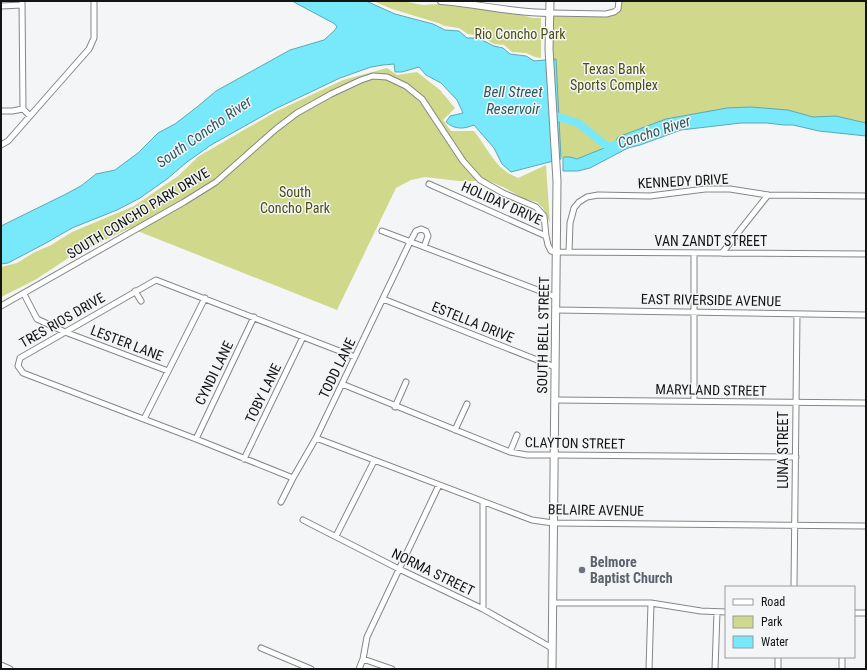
<svg xmlns="http://www.w3.org/2000/svg" width="867" height="670" viewBox="0 0 867 670" font-family="'Roboto Condensed',sans-serif">
  <style>
    .green { fill: #d0d88b }
    .water { fill: #77e9fa; stroke: #59a9b5 }
    .lines { fill: none; stroke-linecap: round; stroke-linejoin: round }
    .river { stroke: #77e9fa; stroke-width: 8 }
    .minor-casing { stroke: #858687; stroke-width: 7 }
    .tertiary-casing { stroke: #858687; stroke-width: 8 }
    .secondary-casing { stroke: #858687; stroke-width: 9 }
    .minor { stroke: #fff; stroke-width: 5 }
    .tertiary { stroke: #fff; stroke-width: 6 }
    .secondary { stroke: #fff; stroke-width: 7 }
    .worship-dot { fill: #6b7280; stroke: #f4f5f6; stroke-width: 1.5 }
    .labels { text-anchor: middle; dominant-baseline: central; stroke-width: 3; stroke-linejoin: round; paint-order: stroke }
    .park-label { font-size: 14px; fill: #4a4e11; stroke: #f4f5f6 }
    .street-label { font-size: 14px; fill: #131414; stroke: #f4f5f6 }
    .worship-label { font-size: 14px; font-weight: bold; fill: #5b616d; stroke: #f4f5f6; text-anchor: start }
    .water-label { font-size: 15px; font-style: italic; fill: #295a61; stroke: #f4f5f6 }
  </style>
  <rect width="100%" height="100%" fill="#f4f5f6"/>
  <path class="green" d="M373,1H402L423,5L438,4L518,14L533,18H541V58L535,57L526,53L512,52L504,45L494,44L480,36L468,34L459,28L445,26L438,23L392,9Z
    M619,1H866V133L750,110L577,159L550,155V13L614,12Z
    M387,68L397,75L417,72L440,90L455,108L443,120L451,131H474C483,142 493,162 504,170C508,174 514,176 518,178L546,165L550,223L543,208L537,202L525,199L503,187L489,181H459L425,177L411,180L396,188L337,310L130,228L70,257L35,280L1,297V267L17,263L33,253L51,245L72,232L134,206L178,176L199,156L277,111L343,80Z"/>
  <path class="water" d="M292,1H366L395,14L433,24L445,30L459,31L467,38H478L494,46L503,48L510,54L526,56L534,61L556,59L561,159L511,172L502,164L494,148L474,125C464,129 455,130 446,122L450,116L463,113L457,100L441,83L426,75L419,67L402,72H395L394,64L383,65L371,67L340,78L275,109L211,145L187,162L167,179L140,198L117,210L72,228L46,243L8,263L1,264V226L64,195L81,186L96,174L115,170L138,153L158,133L175,124L197,107L216,91L290,50L324,40L334,31L337,27L335,24Z
    M751,107L788,110L813,117L836,116L866,123V136L819,131L793,125H784L767,123H741L681,130L640,145L628,148L590,168L578,171H563V157H570L577,159L614,144L618,137L666,119L727,108Z"/>
  <g class="lines">
    <path class="river" d="M549,114L578,123L608,147L617,144"/>
    <defs>
      <path id="minor" d="M22,1L23,109L30,116
        M1,6L22,5
        M550,13L606,14L614,12L618,9L619,1
        M1,111H12L23,109
        M1,145L8,141L89,49L94,38V1
        M429,184L546,236L548,245L551,251L556,252L866,254
        M382,231L556,297
        M569,252L570,223L574,208L579,202L587,197L598,195L650,196L705,189H730L768,195L866,196
        M694,253V401
        M722,253L768,195
        M135,291L141,301
        M24,294L37,319L65,332L168,371
        M383,299L555,367
        M1,306L184,202L216,182L276,129L297,113L331,94L361,80L373,76L387,77L406,86L422,99L463,161L480,180L503,193L536,207L544,216L546,236
        M556,310L866,315
        M342,384L510,452L527,455H554L796,457
        M555,400L866,403
        M395,407L406,382
        M144,419L205,298
        M455,430L467,404
        M316,438L532,520L553,523L866,526
        M196,439L254,317
        M510,452L517,435
        M244,459L303,337
        M293,478L196,439L23,373L18,366L20,358L156,280L355,357
        M281,502L293,478L316,438L410,242L416,231L421,229L426,231L428,236L424,247
        M303,520L399,569L483,609L552,648
        M336,536L374,461
        M794,587L797,314
        M553,603H651L701,611L726,612
        M483,609V503
        M854,613H866
        M261,648L311,669
        M363,659L392,669
        M1,665L10,669
        M359,669L363,659L367,637L439,485
        M649,669L651,603
        M715,669L717,612
        M778,669V657
        M842,669V657"/>
      <path id="tertiary" d="M441,1C478,4 513,13 550,13"/>
      <path id="secondary" d="M550,1L549,49L557,181L552,669"/>
    </defs>
    <use href="#minor" class="minor-casing"/>
    <use href="#tertiary" class="tertiary-casing"/>
    <use href="#secondary" class="secondary-casing"/>
    <use href="#minor" class="minor"/>
    <use href="#tertiary" class="tertiary"/>
    <use href="#secondary" class="secondary"/>
  </g>
  <circle class="worship-dot" cx="582" cy="570" r="4"/>
  <g class="labels">
    <g class="park-label">
      <text x="520" y="34">Rio Concho Park</text>
      <text x="614" y="69">Texas Bank<tspan x="614" dy="16">Sports Complex</tspan></text>
      <text x="295" y="192">South<tspan x="295" dy="16">Concho Park</tspan></text>
    </g>
    <g class="street-label">
      <text transform="translate(683 181) rotate(-3)">KENNEDY DRIVE</text>
      <text transform="translate(502 203) rotate(24)">HOLIDAY DRIVE</text>
      <text transform="translate(138 213) rotate(-31)">SOUTH CONCHO PARK DRIVE</text>
      <text x="711" y="241">VAN ZANDT STREET</text>
      <text transform="translate(711 300) rotate(1)">EAST RIVERSIDE AVENUE</text>
      <text transform="translate(62 320) rotate(-30)">TRES RIOS DRIVE</text>
      <text transform="translate(473 322) rotate(22)">ESTELLA DRIVE</text>
      <text transform="translate(543 335) rotate(-89)">SOUTH BELL STREET</text>
      <text transform="translate(127 343) rotate(21)">LESTER LANE</text>
      <text transform="translate(337 368) rotate(-64)">TODD LANE</text>
      <text transform="translate(214 373) rotate(-64)">CYNDI LANE</text>
      <text transform="translate(711 390) rotate(1)">MARYLAND STREET</text>
      <text transform="translate(263 393) rotate(-64)">TOBY LANE</text>
      <text transform="translate(575 443) rotate(1)">CLAYTON STREET</text>
      <text transform="translate(783 450) rotate(-90)">LUNA STREET</text>
      <text transform="translate(596 510) rotate(1)">BELAIRE AVENUE</text>
      <text transform="translate(433 572) rotate(26)">NORMA STREET</text>
    </g>
    <g class="worship-label">
      <text x="590" y="562">Belmore<tspan x="590" dy="16">Baptist Church</tspan></text>
    </g>
    <g class="water-label">
      <text x="513" y="92">Bell Street<tspan x="513" dy="17">Reservoir</tspan></text>
      <text transform="translate(204 132) rotate(-35)">South Concho River</text>
      <text transform="translate(654 132) rotate(-18)">Concho River</text>
    </g>
  </g>
  <rect width="867" height="670" fill="none" stroke="#131414" stroke-width="4"/>
  <rect x="725" y="586" width="130" height="72" fill="#f4f5f6" stroke="#9a9b9c"/>
  <rect x="733" y="599" width="20" height="6" fill="#ffffff" stroke="#9a9b9c"/>
  <text x="761" y="606" font-size="12" fill="#131414">Road</text>
  <rect x="733" y="616" width="20" height="12" fill="#d0d88b" stroke="#9a9b9c"/>
  <text x="761" y="626" font-size="12" fill="#131414">Park</text>
  <rect x="733" y="636" width="20" height="12" fill="#77e9fa" stroke="#9a9b9c"/>
  <text x="761" y="646" font-size="12" fill="#131414">Water</text>
</svg>
